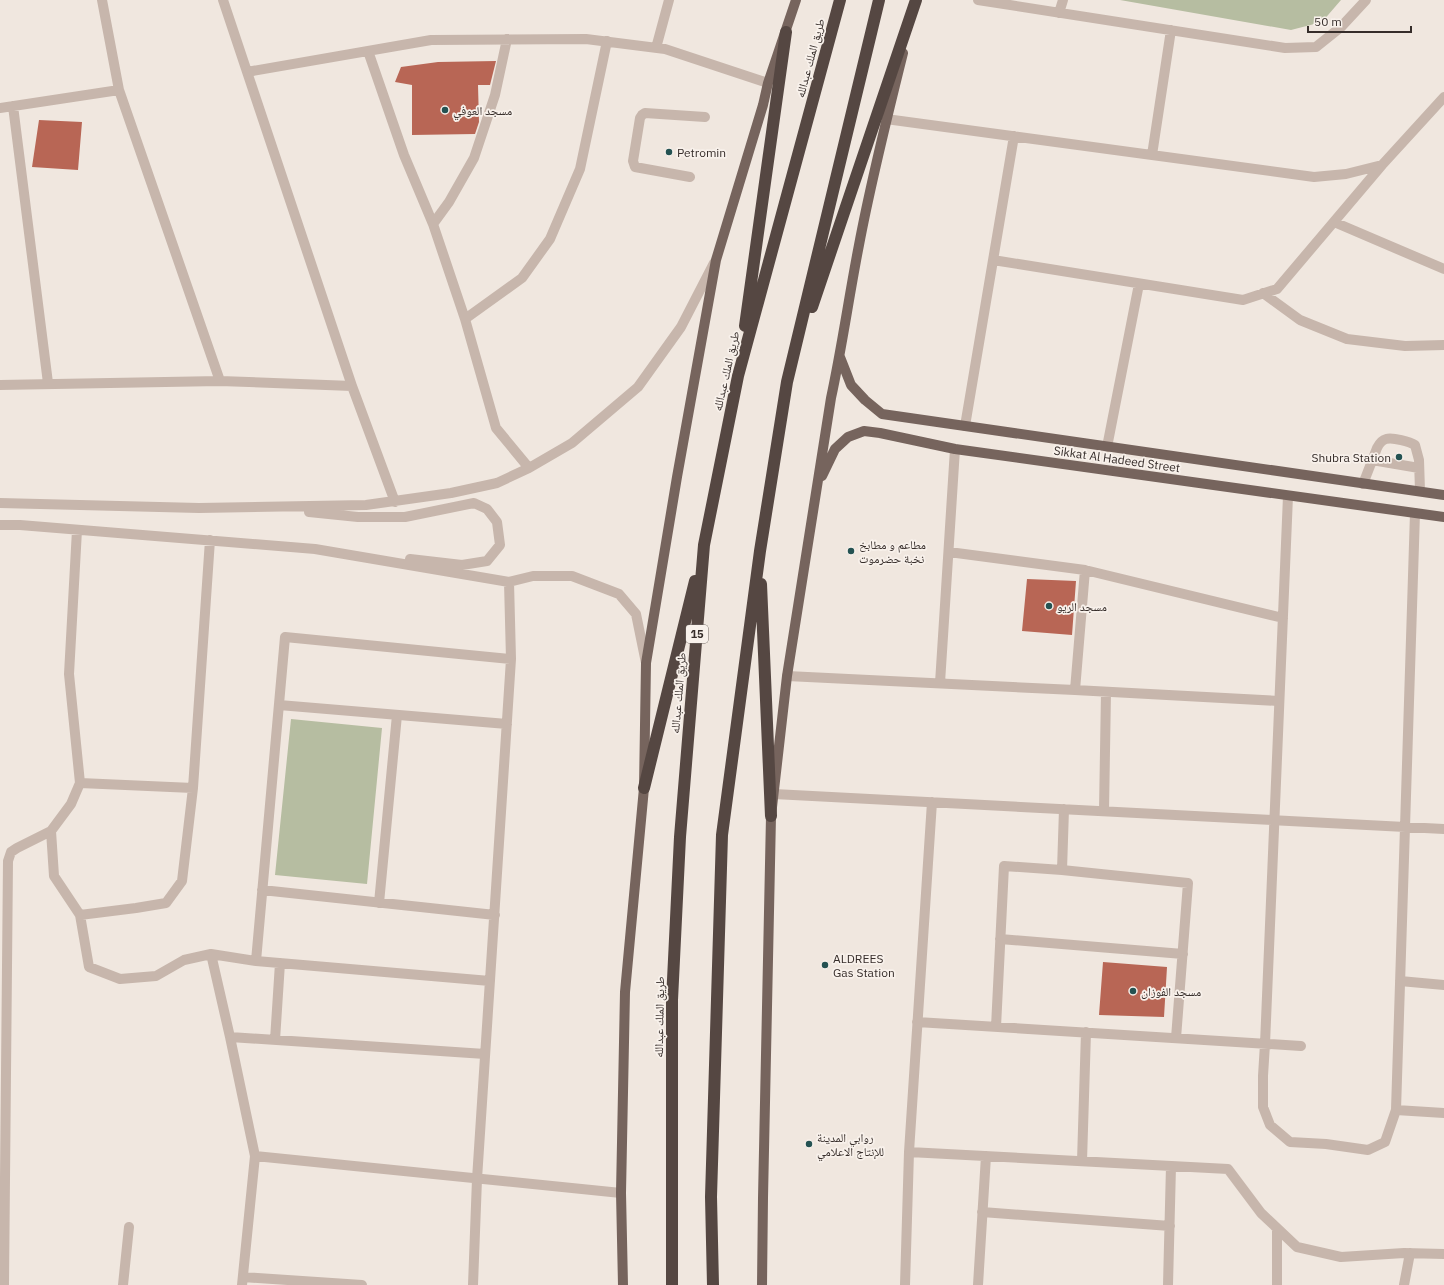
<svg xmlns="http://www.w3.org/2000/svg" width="1444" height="1285" viewBox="0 0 1444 1285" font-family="'IBM Plex Sans','Noto Naskh Arabic',sans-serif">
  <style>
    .green { fill: #b6bda1 }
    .building { fill: #b86655 }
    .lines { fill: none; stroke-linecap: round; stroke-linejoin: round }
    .minor { stroke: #c7b6ac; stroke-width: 10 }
    .major { stroke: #76645d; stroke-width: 10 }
    .highway { stroke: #554742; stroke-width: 12 }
    .poi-dot { fill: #245252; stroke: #f8f1eb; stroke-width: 1.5 }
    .labels { text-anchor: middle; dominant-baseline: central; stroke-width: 3.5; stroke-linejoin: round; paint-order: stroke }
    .shield { fill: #f8f1eb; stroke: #706864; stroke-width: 1 }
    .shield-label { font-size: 11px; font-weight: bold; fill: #362d2a }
    .street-label { font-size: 12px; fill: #362d2a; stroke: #f8f1eb }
    .poi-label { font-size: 12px; fill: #362d2a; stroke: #f8f1eb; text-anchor: start }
  </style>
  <rect width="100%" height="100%" fill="#f0e7df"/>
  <path class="green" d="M1120,0H1341L1322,22L1291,30Z
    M291,719L382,728L367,884L275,875Z"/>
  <path class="building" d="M496,61L490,85H478L479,122L475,134L412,135V85L395,82L401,67L438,62Z
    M39,120L82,122L78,170L32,167Z
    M1027,579L1076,581L1072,635L1022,631Z
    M1103,962L1167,967L1164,1017L1099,1015Z"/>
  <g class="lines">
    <path class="minor" d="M102,0L119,90L220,381
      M223,0L352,386L395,502
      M978,0L1285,48L1316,47L1341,27L1366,0
      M1059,13L1063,0
      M656,48L669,0
      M368,51L404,155L433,224L465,319L496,428L529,468
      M247,72L431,40L586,39L665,49L768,83
      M13,106L48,383
      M0,108L119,90
      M886,119L1314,177L1346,174L1382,165L1444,97
      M1152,155L1171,30
      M690,177L635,167L633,161L640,118L642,115L645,113L705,117
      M1334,222L1444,269
      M433,224L449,202L474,158L495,95L507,39
      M993,260L1243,300L1277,289L1382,165
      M1263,293L1300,320L1347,339L1405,346L1444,345
      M465,319L522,278L550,239L580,169L607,41
      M0,385L220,381L352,386
      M965,426L1014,136
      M1107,447L1139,284
      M1372,460L1419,468
      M1363,484L1377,448C1379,444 1382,440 1386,439C1393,437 1410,442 1415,445L1419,460L1420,491
      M1288,496L1265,1044L1263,1076V1107L1270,1125L1290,1142L1326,1144L1368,1150L1385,1142L1396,1110L1415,513
      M0,503L199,508L366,505L451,493L497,483L529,468L572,443L638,387L681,327L714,263
      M309,512L358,517H405L474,503L487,509L497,522L500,545L487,561L462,565L410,559
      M0,525H20L315,549L509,582L533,576H572L619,594L636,614L646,663
      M77,530L69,674L80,783L71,804L51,831L54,876L80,915L89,967L120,979L156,976L184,960L211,954L256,961L490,981
      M949,552L1085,570L1283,618
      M787,676L1075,690L1279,701
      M940,683L955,449
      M1075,690L1085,570
      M279,705L507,724
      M80,783L193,788
      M774,794L1444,829
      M1104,811L1106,692
      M1062,870L1064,809
      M262,890L495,915
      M379,903L397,715
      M80,915L136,908L166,903L182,881L193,788L210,540
      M1000,939L1183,954
      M211,954L230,1037L255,1156L242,1285
      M256,961L285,637L511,659
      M1400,981L1444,985
      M917,1022L1301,1046
      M996,1027L1004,866L1062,870L1188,883L1176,1038
      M230,1037L485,1054
      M275,1040L280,963
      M1396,1110L1444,1113
      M909,1152L1228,1169L1261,1213L1297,1247L1341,1257L1404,1253L1444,1254
      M255,1156L621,1193
      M1082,1161L1086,1032
      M982,1212L1170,1226
      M243,1277L362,1285
      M4,1285L8,861L11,852L17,848L51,831
      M123,1285L129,1227
      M473,1285L477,1179L511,659L509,582
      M905,1285L909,1152L932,802
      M978,1285L986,1156
      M1168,1285L1171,1166
      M1277,1285V1228
      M1404,1285L1410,1253"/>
    <path class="major" d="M840,357L851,385L865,400L882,414L1444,495
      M822,476L835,449L848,437L864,431L880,433L955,449L1444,517
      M623,1285L621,1193L625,992L644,788L646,663L677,477L716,260L763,105L768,83L796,0
      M762,1285L763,1198L771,816L787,676L831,398C842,347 849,296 859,245C871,181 887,117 903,53"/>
    <path class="highway" d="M812,307L916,0
      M745,326L786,32
      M761,584L771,816
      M644,788L695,581
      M672,1285V1000L680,837L704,545L738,376L840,0
      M713,1285L711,1197L722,835L760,551L787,382L879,0"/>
  </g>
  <g class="poi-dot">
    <circle cx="445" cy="110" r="4"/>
    <circle cx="669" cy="152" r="4"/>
    <circle cx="1399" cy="457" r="4"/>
    <circle cx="851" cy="551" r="4"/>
    <circle cx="1049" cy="606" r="4"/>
    <circle cx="825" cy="965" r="4"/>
    <circle cx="1133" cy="991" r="4"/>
    <circle cx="809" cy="1144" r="4"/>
  </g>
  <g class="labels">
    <rect class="shield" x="686" y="625" width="22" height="18" rx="3"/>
    <g class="shield-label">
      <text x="697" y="634">15</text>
    </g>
    <g class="street-label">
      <text transform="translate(810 58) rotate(-75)">طريق الملك عبدالله</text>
      <text transform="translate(726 371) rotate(-77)">طريق الملك عبدالله</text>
      <text transform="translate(1117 459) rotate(8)">Sikkat Al Hadeed Street</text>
      <text transform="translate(678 693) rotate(-85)">طريق الملك عبدالله</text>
      <text transform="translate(659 1017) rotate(-89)">طريق الملك عبدالله</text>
    </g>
    <g class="poi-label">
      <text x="453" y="110">مسجد العوفي</text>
      <text x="677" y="152">Petromin</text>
      <text x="1391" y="457" text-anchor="end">Shubra Station</text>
      <text x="859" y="544">مطاعم و مطابخ<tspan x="859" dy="14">نخبة حضرموت</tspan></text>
      <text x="1057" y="606">مسجد الريو</text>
      <text x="833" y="958">ALDREES<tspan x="833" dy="14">Gas Station</tspan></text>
      <text x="1141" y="991">مسجد الفوزان</text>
      <text x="817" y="1137">روابي المدينة<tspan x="817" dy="14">للإنتاج الاعلامي</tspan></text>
    </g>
  </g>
  <path d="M1308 26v6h103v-6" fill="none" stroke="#362d2a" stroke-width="2"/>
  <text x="1314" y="26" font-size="12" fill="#362d2a" stroke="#f8f1eb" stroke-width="3" paint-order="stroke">50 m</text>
</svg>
